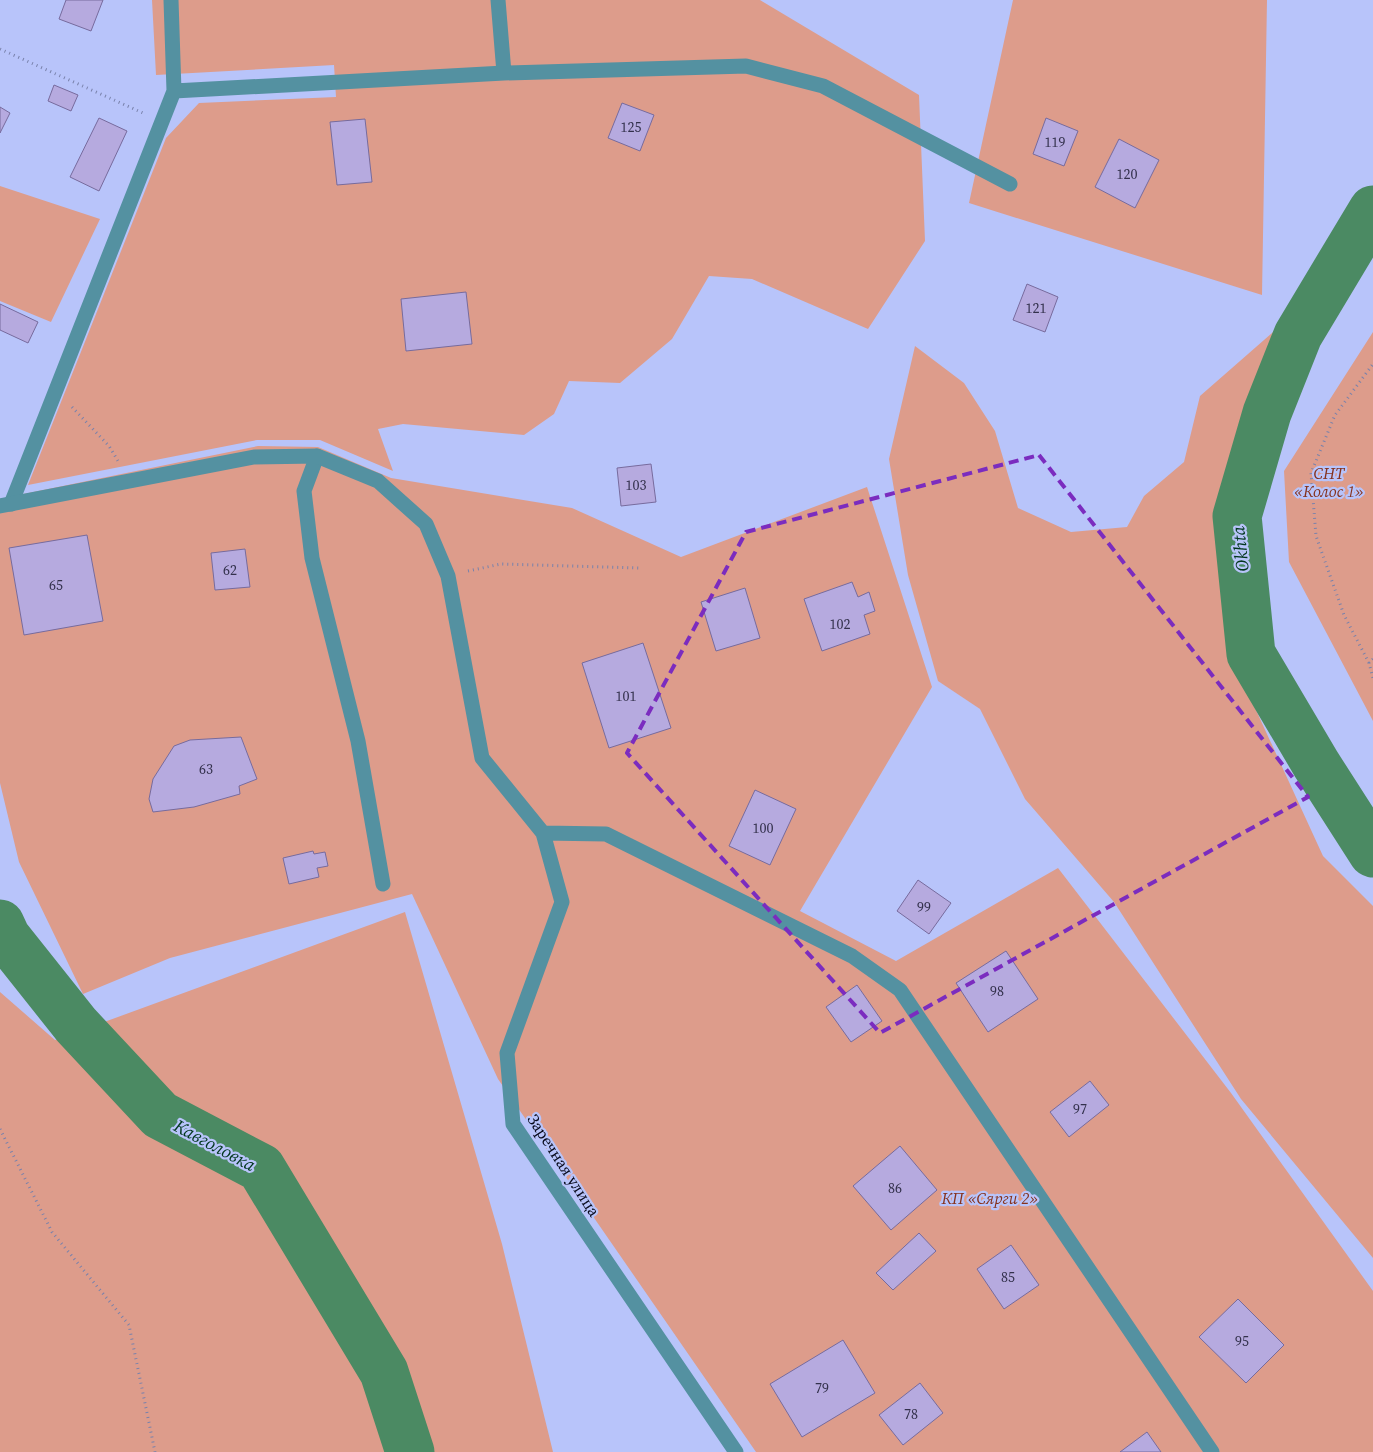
<svg xmlns="http://www.w3.org/2000/svg" width="1373" height="1452" viewBox="0 0 1373 1452" font-family="'Source Serif 4',serif">
  <style>
    .green { fill: #dd9c8b }
    .lines { fill: none; stroke-linecap: round; stroke-linejoin: round }
    .river { stroke: #4b8a63; stroke-width: 49 }
    .building { fill: #b6aadf; stroke: #776b9d }
    .path { stroke: #7982ab; stroke-width: 3; stroke-dasharray: 1 4; stroke-linecap: butt }
    .lane { stroke: #5491a1; stroke-width: 15 }
    .street { stroke: #5491a1; stroke-width: 15 }
    .marked { fill: none; stroke: #7b2cbf; stroke-width: 4; stroke-dasharray: 10 6; stroke-linejoin: round }
    .labels { text-anchor: middle; dominant-baseline: central; stroke-width: 4.5; stroke-linejoin: round; paint-order: stroke }
    .number-label { font-size: 14px; fill: #33314c }
    .park-label { font-size: 16px; font-style: italic; fill: #85321d; stroke: #b8c4fa }
    .street-label { font-size: 16px; fill: #07091b; stroke: #b8c4fa }
    .water-label { font-size: 18px; font-style: italic; fill: #02371d; stroke: #b8c4fa }
  </style>
  <rect width="100%" height="100%" fill="#b8c4fa"/>
  <path class="green" d="M152,0H760L919,95L925,241L868,329L752,279L709,276L672,339L620,383L569,381L554,414L524,435L403,424L378,429L393,471L320,440H257L28,485L166,138L199,103L336,97L334,65L156,75Z
    M1013,0H1267L1262,295L969,203Z
    M0,186L100,219L51,322L0,301Z
    M1280,326L1250,401L1214,514L1239,673L1323,856L1373,906V1258L1241,1099L1114,902L1025,799L980,709L938,681L908,575L889,459L915,346L964,383L995,431L1018,508L1071,532L1127,527L1144,496L1184,462L1200,396Z
    M1373,332V721L1289,562L1284,471Z
    M258,446L318,447L391,478L572,508L681,557L867,487L932,687L800,911L896,961L1058,868L1231,1093L1373,1291V1452H756L498,1079L412,894L170,958L83,994L19,862L0,783V502L4,498Z
    M405,912L502,1244L553,1452H0V992L55,1040Z"/>
  <g class="lines">
    <path class="river" d="M1373,210L1298,335L1267,413L1237,516L1251,654L1316,764L1373,853
      M0,924L6,937L76,1025L160,1115L261,1168L384,1372L410,1452"/>
  </g>
  <path class="building" d="M66,0H103L91,31L59,19Z
    M54,85L78,95L71,111L48,101Z
    M622,103L654,115L640,151L608,138Z
    M0,107L10,113L0,133Z
    M99,118L127,131L99,191L70,177Z
    M1046,118L1078,131L1064,166L1033,154Z
    M365,119L372,182L337,185L330,122Z
    M1119,139L1159,160L1135,208L1095,187Z
    M1027,284L1058,297L1045,332L1013,320Z
    M466,292L472,344L406,351L401,299Z
    M0,304L38,322L28,343L0,330Z
    M651,464L656,502L621,506L617,468Z
    M87,535L103,621L24,635L9,548Z
    M245,549L250,587L215,590L211,553Z
    M852,582L858,597L869,592L875,611L864,615L870,634L822,651L804,599Z
    M745,588L760,638L716,651L701,602Z
    M643,643L671,728L609,748L582,663Z
    M241,737L257,779L239,786L240,794L194,807L153,812L149,799L153,779L174,746L190,740Z
    M755,790L796,809L770,865L729,846Z
    M313,851L314,854L325,852L328,866L317,868L319,877L289,884L283,858Z
    M918,880L951,903L929,934L897,911Z
    M1006,951L1038,999L988,1032L956,983Z
    M857,985L882,1021L851,1042L826,1007Z
    M1090,1081L1109,1105L1069,1137L1050,1112Z
    M900,1146L937,1190L891,1230L853,1186Z
    M919,1233L936,1251L893,1290L876,1273Z
    M1011,1245L1039,1285L1004,1309L977,1269Z
    M1238,1299L1284,1345L1246,1383L1199,1337Z
    M843,1340L875,1393L802,1437L770,1384Z
    M920,1383L943,1413L903,1445L879,1415Z
    M1147,1432L1161,1452H1120Z"/>
  <g class="lines">
    <path class="path" d="M0,49L143,113
      M72,407L109,446L118,461
      M468,571L501,564L639,568
      M1373,659L1369,663L1373,678
      M1369,663L1344,615L1316,536L1311,473L1335,415L1373,364
      M0,1129L52,1232L129,1325L155,1452"/>
    <path class="lane" d="M498,0L504,73
      M174,91L504,73L746,66L823,86L1010,184
      M317,456L304,491L312,558L358,741L383,884
      M11,504L174,91L171,0"/>
    <path class="street" d="M0,506L254,457L317,456L378,481L426,524L448,576L482,758L543,833L562,902L507,1053L513,1124L736,1452
      M543,833L606,834L852,956L900,990L1212,1452"/>
  </g>
  <path class="marked" d="M1039,455L1308,797L880,1033L627,753L746,532Z"/>
  <g class="labels">
    <g class="number-label">
      <text x="631" y="127">125</text>
      <text x="1055" y="142">119</text>
      <text x="1127" y="174">120</text>
      <text x="1036" y="308">121</text>
      <text x="636" y="485">103</text>
      <text x="230" y="570">62</text>
      <text x="56" y="585">65</text>
      <text x="840" y="624">102</text>
      <text x="626" y="696">101</text>
      <text x="206" y="769">63</text>
      <text x="763" y="828">100</text>
      <text x="924" y="907">99</text>
      <text x="997" y="991">98</text>
      <text x="1080" y="1109">97</text>
      <text x="895" y="1188">86</text>
      <text x="1008" y="1277">85</text>
      <text x="1242" y="1341">95</text>
      <text x="822" y="1388">79</text>
      <text x="911" y="1414">78</text>
    </g>
    <g class="park-label">
      <text x="1329" y="473">СНТ<tspan x="1329" dy="18">«Колос 1»</tspan></text>
      <text x="990" y="1198">КП «Сярги 2»</text>
    </g>
    <g class="street-label">
      <text transform="translate(564 1165) rotate(57)">Заречная улица</text>
    </g>
    <g class="water-label">
      <text transform="translate(1240 549) rotate(-96)">Okhta</text>
      <text transform="translate(215 1145) rotate(28)">Кавголовка</text>
    </g>
  </g>
</svg>
